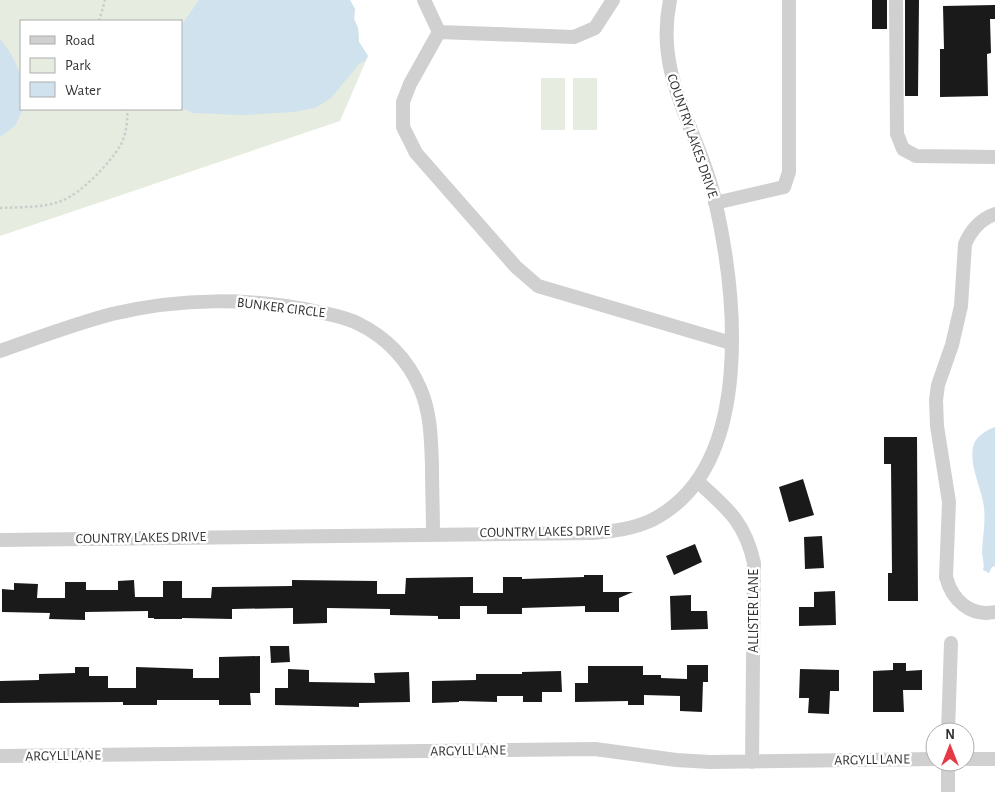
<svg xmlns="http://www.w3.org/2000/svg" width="995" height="792" viewBox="0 0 995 792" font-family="'Alegreya Sans',sans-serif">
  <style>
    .green { fill: #e6ecdf; fill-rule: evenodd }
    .water { fill: #cfe2ee }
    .building { fill: #1a1a1a }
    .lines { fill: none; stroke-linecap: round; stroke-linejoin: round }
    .path { stroke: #cdcdcd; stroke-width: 2.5; stroke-dasharray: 2.5 2.5; stroke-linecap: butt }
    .minor { stroke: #d0d0d0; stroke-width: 14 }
    .labels { text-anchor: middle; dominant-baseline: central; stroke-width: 5; stroke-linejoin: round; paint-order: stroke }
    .street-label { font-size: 14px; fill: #333; stroke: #fff }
  </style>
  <rect width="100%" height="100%" fill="#fff"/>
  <path class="green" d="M0,0H350L355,9L354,19L358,28L359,42L368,56L340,121L0,236ZM21,21H181V109H21Z
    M541,78H565V130H541Z
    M573,78H597V130H573Z"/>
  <path class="water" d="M199,0H350L355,9L354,19L358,28L359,42L368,56L365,61L359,64L331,98L315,108L294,112L243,115L193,113L181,108V26Z
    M0,39C9,49 20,67 21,81C22,90 21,100 21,109H23L15,126L0,137Z
    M995,427V566L992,567L989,573L983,570C985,564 982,558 982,551C983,533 987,515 982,497C978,481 970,464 973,447C975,437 986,430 995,427Z"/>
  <path class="building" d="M872,0H887V29H872Z
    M905,0H919L918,96H905Z
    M995,5V19H990L991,53L987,54L988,96L940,97V49H944L943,6Z
    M884,437H917L918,601H888V573H892L891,464H884Z
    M803,479L814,515L789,522L779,487Z
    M822,536L824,568L805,569L804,537Z
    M695,544L702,562L674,575L666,556Z
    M584,575H603V592H633L619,598V612H585V606L522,608V614H487V606H460V619H438V616L390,615V609L327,608V623L293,624V608L232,609V619L182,618V619H154V618H148V611L85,612V620L49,619L50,613L2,612V589L14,590V583L38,584L37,598H65V582H86V590H118V581L134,580L135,597H163V581H182V598H211L212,587L292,586V580L377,581V594H405L406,578L473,577V593H503V577H522V579L584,577Z
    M835,591L836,625L799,626V607H814V592Z
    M691,595V611H707L708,629L671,630L670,596Z
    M270,646H289L290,662L271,663Z
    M260,656V693H250L251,705H219V700H157V705H123V702L0,703V681L39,680V674L75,673V667H89V676H108V688H136V667L193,669V678H219V657Z
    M893,663H906V671L922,670V690H903L904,712H873V671L893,670Z
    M687,665H708V682H703L702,712L680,711V696L644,695V705H628V701L575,702V683H588V666H643V675H661V678L687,679Z
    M288,669L309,670V682L375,683L374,673L409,672L410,702L359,703V707L275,705V688H288Z
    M800,669L839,670V691H830L829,714L808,713L809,698H799Z
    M561,671L562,692H542V702H523V696H497V702L459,701V702L432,703V681L476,680V674H522V672Z"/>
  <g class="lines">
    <path class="path" d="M99,21L105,0
      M0,208C20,207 43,208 61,201C81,194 109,164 120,146C126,136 128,121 127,109"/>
    <path class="minor" d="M424,0L439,32L410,84L403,102V127L416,153L516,267L538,286L731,343
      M896,0L897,134L903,149L916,156L995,157
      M439,32L574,37L595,28L613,0
      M715,203L784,187L789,172V0
      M995,214C981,219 971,230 965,244L961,306L952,345L938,385L936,400L937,426L949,502L946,577C952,600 970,617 995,612
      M0,351C37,338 74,324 112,314C179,298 251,297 319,312C332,315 346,317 359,324C386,337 408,360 420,388C431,413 431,440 432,466C432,489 433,512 433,535
      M697,481C727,508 745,522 754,563L752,762
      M0,540L593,533C614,531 633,529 652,520C757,467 736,290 714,196C697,127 654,76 670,0
      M948,732L951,643
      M0,756L595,749L676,760L710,762L935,759
      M965,759H995
      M948,762V792"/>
  </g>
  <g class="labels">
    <g class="street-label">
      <text transform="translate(692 136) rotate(71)">COUNTRY LAKES DRIVE</text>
      <text transform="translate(281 308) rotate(7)">BUNKER CIRCLE</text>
      <text transform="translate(545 532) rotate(-1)">COUNTRY LAKES DRIVE</text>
      <text transform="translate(141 538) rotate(-1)">COUNTRY LAKES DRIVE</text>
      <text transform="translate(754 611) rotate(-90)">ALLISTER LANE</text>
      <text transform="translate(468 751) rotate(-1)">ARGYLL LANE</text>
      <text transform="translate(63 756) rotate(-1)">ARGYLL LANE</text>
      <text transform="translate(872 760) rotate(-1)">ARGYLL LANE</text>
    </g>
  </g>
  <rect x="20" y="20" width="162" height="90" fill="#ffffff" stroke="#adadad"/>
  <rect x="30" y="36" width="25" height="8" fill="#d0d0d0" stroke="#adadad"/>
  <text x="65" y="45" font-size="15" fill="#333333">Road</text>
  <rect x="30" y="58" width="25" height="15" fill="#e6ecdf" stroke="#adadad"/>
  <text x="65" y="70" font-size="15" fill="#333333">Park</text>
  <rect x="30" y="82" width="25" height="15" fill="#cfe2ee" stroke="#adadad"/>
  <text x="65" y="95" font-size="15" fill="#333333">Water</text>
  <g transform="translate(950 747)"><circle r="24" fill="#ffffff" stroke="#adadad"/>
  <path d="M0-4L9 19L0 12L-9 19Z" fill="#e63946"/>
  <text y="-8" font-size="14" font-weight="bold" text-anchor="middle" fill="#333333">N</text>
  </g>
</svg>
